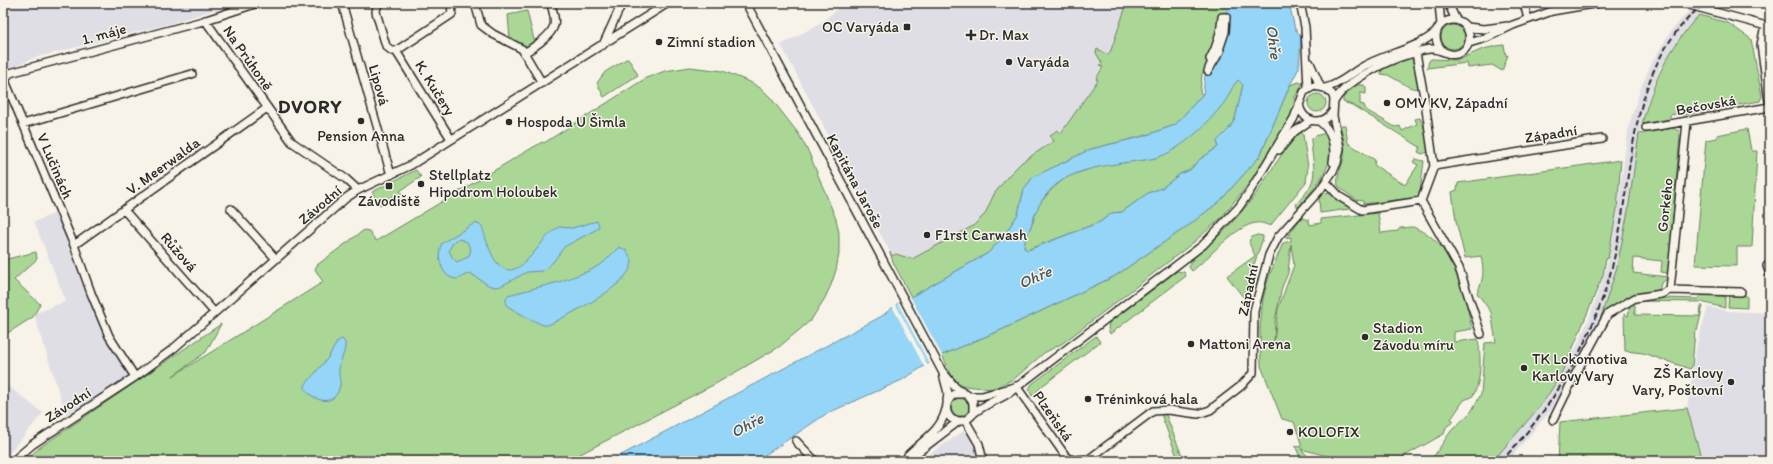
<svg xmlns="http://www.w3.org/2000/svg" width="1773" height="464" viewBox="0 0 1773 464" font-family="Itim,sans-serif">
  <style>
    .built { fill: #e0dee5 }
    .green { fill: #aad796; stroke: #6a8160; fill-rule: evenodd }
    .water { fill: #95d5f7; stroke: #6b91a5; fill-rule: evenodd }
    .pier { fill: #f7f3e8 }
    .lines { fill: none; stroke-linecap: round; stroke-linejoin: round }
    .minor-casing { stroke: #2b2b2b; stroke-width: 10 }
    .minor { stroke: #f7f3e8; stroke-width: 7 }
    .rail { stroke: #2b2b2b; stroke-width: 2; stroke-dasharray: 6 3; stroke-linecap: butt }
    .poi-dot { fill: #2b2b2b; stroke: #f7f3e8; stroke-width: 1.5 }
    .labels { text-anchor: middle; dominant-baseline: central; stroke-width: 3; stroke-linejoin: round; paint-order: stroke }
    .poi-label { font-size: 15px; fill: #2b2b2b; stroke: #f7f3e8; text-anchor: start }
    .street-label { font-size: 15px; fill: #2b2b2b; stroke: #f7f3e8 }
    .water-label { font-size: 16px; font-style: italic; fill: #46565e; stroke: #f7f3e8 }
    .district-label { font-size: 19px; font-weight: bold; letter-spacing: 1px; fill: #2b2b2b; stroke: #f7f3e8 }
  </style>
  <rect width="100%" height="100%" fill="#f7f3e8"/>
  <filter id="ink" filterUnits="userSpaceOnUse"><feTurbulence type="fractalNoise" baseFrequency=".025" numOctaves="2"/><feDisplacementMap in="SourceGraphic" scale="8" xChannelSelector="R" yChannelSelector="G"/><feConvolveMatrix kernelMatrix="1 2 1 2 8 2 1 2 1" color-interpolation-filters="sRGB"/></filter>
  <g filter="url(#ink)">
    <path class="built" d="M3,3H236L172,23L34,58L13,67L3,68Z
      M844,3H1132L1122,42L1066,133L1022,162L1001,184L994,194L985,214L973,226L912,259L896,254L892,256L781,45L821,23Z
      M1696,3H1713L1702,12L1680,37L1660,69L1650,94L1640,129L1628,211L1617,267L1599,323L1568,383L1551,410L1508,461H1493L1542,404L1575,350L1589,319L1607,265L1617,209L1629,125L1640,90L1651,64L1670,32Z
      M56,213L73,255L86,294L108,341L130,377L66,415L34,314L66,301L34,222Z
      M1708,307L1728,311L1770,313V461H1702L1687,408L1697,344Z
      M3,382L43,413L3,461Z
      M967,429L977,445L976,454L972,461H919Z"/>
    <path class="green" d="M1127,3H1227L1225,32L1208,71L1205,69L1202,74L1200,93L1203,94L1175,125L1144,136L1091,149L1034,177L1024,189L1018,214L1003,237L988,253L911,297L893,262L890,252L892,256L896,254L912,259L973,226L985,214L994,194L1009,175L1022,162L1054,141L1050,136L1057,130L1061,133L1098,80L1096,79L1103,67L1100,66L1102,63L1096,53L1097,49L1108,55L1111,50Z
      M527,11L535,44L526,48L510,40L508,15Z
      M1699,15L1728,23L1751,39L1762,96L1760,101L1683,115L1682,113L1670,115V119L1642,124C1654,80 1668,49 1699,15Z
      M1441 37a12 12 0 1 1 24 0a12 12 0 1 1-24 0Z
      M1502,45H1504L1506,56L1508,55L1502,71L1492,65L1468,68L1467,63L1427,68L1429,61L1431,59L1458,60L1483,49Z
      M628,58L638,75L604,97L597,83L605,72Z
      M1412,58L1419,86L1417,89L1409,87L1388,75L1381,74L1382,69L1396,61Z
      M690,67L723,71L750,82L762,89L770,97L798,133L809,153L836,219L839,233V254L836,270L831,285L825,298L811,320L779,347L717,383L567,461H25L39,448L221,324L206,352L173,376L323,282L315,269L317,265L364,230L369,231L376,241L542,142L544,143L646,78L665,71Z
      M1238,80L1243,85L1235,119L1218,147L1199,160L1190,170L1180,174L1162,188L1148,193L1122,212L1112,213L1100,222L1027,250L1024,249L1025,239L1033,222L1037,207L1051,190L1066,177L1098,166L1156,158Z
      M1299,82L1303,84L1295,97L1293,112L1255,176L1221,218L1194,242L1063,343L1044,353L1014,379L992,389L965,386L959,383L952,376L942,355L1001,330L1115,276L1189,225L1220,201L1260,156L1290,85Z
      M1357,85H1364L1366,88V94L1360,93V104L1364,105L1366,110L1395,127L1400,126L1402,131L1417,124L1415,119L1420,118L1426,131L1428,152L1422,154L1418,152L1420,147L1352,105L1343,102V98L1348,93L1347,90Z
      M1308 103a9 9 0 1 1 18 0a9 9 0 1 1-18 0Z
      M1340,125H1345L1348,143L1375,160L1374,165L1405,185L1418,165L1413,162L1415,159L1424,161L1420,192L1412,198L1363,204V201L1356,200L1340,188L1338,186C1336,176 1342,167 1344,157C1346,146 1343,136 1340,125Z
      M1673,128L1679,131L1680,136L1668,273L1661,272L1662,261L1634,258L1633,273L1668,277L1667,279L1661,283L1659,291L1636,296L1611,308L1599,323L1617,267L1628,211L1639,134Z
      M1747,129L1751,150L1752,151H1757L1752,247H1737V266L1695,265L1706,140L1717,138V135Z
      M1301,130L1303,135L1308,167L1306,182L1270,226C1265,224 1261,222 1256,223C1236,225 1208,259 1192,271L1189,267C1190,257 1215,241 1223,232C1234,221 1245,208 1255,195C1271,172 1282,151 1301,130Z
      M1326,133C1341,164 1315,185 1298,208L1296,204C1311,188 1316,181 1313,159C1312,152 1311,146 1311,140L1315,136Z
      M1621,160L1617,209L1608,258H1606L1603,275L1570,355L1559,378L1542,404L1493,461H1426L1434,456L1451,431L1471,412L1481,394L1485,343L1496,342L1491,312L1477,293C1484,278 1484,272 1481,256L1465,258L1456,221L1452,192L1457,190L1458,183Z
      M416,170L421,177L400,191L406,200L402,203L396,194L380,205L372,192Z
      M1324,193L1331,194L1349,206L1350,209L1320,213L1319,198Z
      M1378,213L1381,233L1398,231L1400,228C1404,228 1409,227 1413,227C1416,228 1420,231 1424,232C1453,248 1466,299 1472,329L1454,332V342L1478,339C1481,357 1482,382 1472,397L1464,400L1451,419L1454,421L1446,427L1444,434L1399,459L1395,461H1346L1301,449L1312,461H1308L1306,457L1301,459L1295,446L1301,447V443L1294,422L1282,419L1261,366L1260,328L1263,299L1268,279L1283,243L1291,241V237L1286,238L1301,218L1309,220L1310,225L1321,223V219ZM1291,244L1294,265L1278,309L1274,342L1275,320L1282,287L1288,273Z
      M1257,235L1263,236V238L1243,297L1227,276L1255,256C1252,247 1243,239 1257,235Z
      M36,252L37,259L14,280L40,304L33,317L3,336V260Z
      M1177,271L1184,272L1186,276L1110,334L1108,329L1109,323Z
      M1700,295L1725,296V308L1701,302L1636,301L1661,298L1698,299Z
      M1729,295L1747,296V308L1728,307Z
      M1630,304L1635,305V315L1700,316L1701,306H1703L1697,331H1695L1692,367L1690,369L1643,353L1625,351L1624,314L1628,316Z
      M1096,336L1100,342L1042,386L1032,396L1029,389L1032,384Z
      M951 407a9 9 0 1 1 18 0a9 9 0 1 1-18 0Z
      M1687,408L1702,461H1558L1560,422Z
      M1162,413L1166,415L1184,461H1180L1178,459L1162,417Z"/>
    <path class="water" d="M1227,3H1289L1295,29L1301,37L1299,68L1290,85L1260,156L1220,201L1189,225L1115,276L1001,330L942,355L902,380L826,414L756,461H610L882,316L898,303L911,297L988,253L1003,237L1018,214L1024,189L1033,177L1091,149L1144,136L1175,125L1203,94L1205,75L1225,32ZM1238,80L1243,85L1235,119L1229,129L1217,141L1218,147L1199,160L1190,170L1180,174L1162,188L1148,193L1122,212L1112,213L1100,222L1028,250L1024,248C1025,237 1030,230 1033,220C1048,173 1087,168 1130,162C1144,160 1158,159 1170,152C1191,140 1209,122 1224,103C1229,96 1232,86 1238,80Z
      M597,221L599,225L597,229L564,247L554,261L543,271L527,272L501,286L495,287L488,285L470,273C465,274 461,279 456,279C440,277 436,254 442,243L475,223L482,226C489,250 500,290 529,258C539,248 546,234 559,227L572,228ZM460,239L467,242L471,250L468,257L457,262L452,257L449,250L454,241Z
      M619,247L626,250L632,260C633,285 572,312 553,323C550,324 547,326 544,325C540,325 508,307 506,305V300L508,295L559,282L589,271L603,263Z
      M342,339L345,342C346,352 340,360 339,369C338,375 341,380 340,385C336,407 316,403 305,389V385L327,359L338,341Z"/>
    <path class="pier" d="M910,296L943,357L930,365L897,302Z
      M895,303L928,366L925,368L892,306Z"/>
    <g class="lines">
      <defs>
        <path id="minor" d="M342,3L391,175
          M380,3L377,6L376,12L386,46L392,51H396L452,14L451,3
          M475,3L481,25L493,34L522,49L542,83
          M746,3L942,371L955,387L965,394
          M1300,3L1305,27L1308,88
          M1439,3L1441,25
          M1448,3L1456,20
          M1524,3L1528,19
          M1682,3L1770,27
          M1222,17H1226L1225,32L1219,50L1220,51L1208,71L1212,61L1210,59C1218,45 1221,33 1222,17Z
          M205,20L292,142L346,179L358,190
          M1765,25L1761,45L1770,108
          M1467,27L1484,29L1508,26
          M1469,43L1486,38L1513,25L1552,11L1599,3
          M603,45L622,3
          M396,51L451,139
          M524,53C533,48 549,37 553,28C557,22 552,10 551,3
          M1416,53L1425,102L1434,166L1421,201L1459,268L1481,334
          M1310,63L1320,86
          M1325,88C1338,85 1348,76 1359,69C1383,53 1416,51 1437,31
          M1334,102C1344,82 1386,61 1407,55C1415,53 1423,49 1431,49C1442,48 1449,58 1460,53C1479,43 1467,14 1447,21C1434,26 1433,41 1442,50
          M1299,104C1302,123 1323,127 1333,111
          M1319,121C1332,130 1336,147 1333,162
          M23,124L192,74
          M1646,128L1770,107
          M1279,150L1294,132L1311,120
          M1434,166L1602,139
          M1326,182L1340,197L1362,210L1421,201
          M231,209L276,259
          M124,210L214,312
          M74,245L267,108
          M1767,266L1770,274
          M1670,290L1687,122
          M943,374L948,393L947,401
          M135,377L109,336L91,293L74,245L6,83V78L10,73L203,21L258,3
          M1016,386L1067,458
          M970,396H982L1014,387
          M973,414V402L966,394H955C942,401 944,422 961,421C967,421 970,417 974,413C983,405 998,400 1009,393L1203,245L1239,207L1250,191L1294,118L1304,92L1314,86L1325,88L1332,94L1334,99L1333,116L1340,148L1337,163L1333,171L1320,190L1278,237L1269,255L1254,311L1253,373L1241,386L1210,410L1198,414L1168,410L1153,411L1089,459L1074,460L1067,458
          M965,420L979,444L983,461
          M1553,420L1577,371L1608,314L1635,298L1661,294L1670,290L1741,292
          M796,441L815,461
          M908,455C923,440 941,431 946,409
          M13,461L33,444L135,377L173,349L346,198L358,190L411,165L668,3
          M900,461L913,456L959,421"/>
      </defs>
      <use href="#minor" class="minor-casing"/>
      <use href="#minor" class="minor"/>
      <path class="rail" d="M1501,461C1554,407 1593,340 1612,267C1635,177 1624,67 1705,3"/>
    </g>
  </g>
  <g class="poi-dot">
    <rect x="903" y="23" width="8" height="8" rx="2"/>
    <path d="M969 29h4v4h4v4h-4v4h-4v-4h-4v-4h4z"/>
    <circle cx="659" cy="42" r="4"/>
    <circle cx="1009" cy="62" r="4"/>
    <circle cx="1387" cy="103" r="4"/>
    <circle cx="361" cy="121" r="4"/>
    <circle cx="509" cy="122" r="4"/>
    <circle cx="421" cy="184" r="4"/>
    <rect x="385" y="182" width="8" height="8" rx="2"/>
    <circle cx="927" cy="235" r="4"/>
    <circle cx="1365" cy="337" r="4"/>
    <circle cx="1191" cy="344" r="4"/>
    <circle cx="1524" cy="368" r="4"/>
    <circle cx="1731" cy="382" r="4"/>
    <circle cx="1088" cy="399" r="4"/>
    <circle cx="1290" cy="432" r="4"/>
  </g>
  <g class="labels">
    <g class="poi-label">
      <text x="899" y="27" text-anchor="end">OC Varyáda</text>
      <text x="979" y="35">Dr. Max</text>
      <text x="667" y="42">Zimní stadion</text>
      <text x="1017" y="62">Varyáda</text>
      <text x="1395" y="103">OMV KV, Západní</text>
      <text x="517" y="122">Hospoda U Šimla</text>
      <text x="361" y="136" text-anchor="middle">Pension Anna</text>
      <text x="429" y="175">Stellplatz<tspan x="429" dy="17">Hipodrom Holoubek</tspan></text>
      <text x="389" y="201" text-anchor="middle">Závodiště</text>
      <text x="935" y="235">F1rst Carwash</text>
      <text x="1373" y="328">Stadion<tspan x="1373" dy="17">Závodu míru</tspan></text>
      <text x="1199" y="344">Mattoni Arena</text>
      <text x="1532" y="359">TK Lokomotiva<tspan x="1532" dy="17">Karlovy Vary</tspan></text>
      <text x="1723" y="373" text-anchor="end">ZŠ Karlovy<tspan x="1723" dy="17">Vary, Poštovní</tspan></text>
      <text x="1096" y="399">Tréninková hala</text>
      <text x="1298" y="432">KOLOFIX</text>
    </g>
    <g class="street-label">
      <text transform="translate(104 34) rotate(-15)">1. máje</text>
      <text transform="translate(248 58) rotate(55)">Na Průhoně</text>
      <text transform="translate(379 85) rotate(74)">Lipová</text>
      <text transform="translate(435 88) rotate(58)">K. Kučery</text>
      <text transform="translate(1706 105) rotate(-10)">Bečovská</text>
      <text transform="translate(1551 134) rotate(-9)">Západní</text>
      <text transform="translate(55 166) rotate(67)">V Lučinách</text>
      <text transform="translate(163 166) rotate(-36)">V. Meerwalda</text>
      <text transform="translate(855 181) rotate(62)">Kapitána Jaroše</text>
      <text transform="translate(320 205) rotate(-40)">Závodní</text>
      <text transform="translate(1665 205) rotate(-84)">Gorkého</text>
      <text transform="translate(179 252) rotate(49)">Růžová</text>
      <text transform="translate(1248 290) rotate(-78)">Západní</text>
      <text transform="translate(68 405) rotate(-33)">Závodní</text>
      <text transform="translate(1053 416) rotate(55)">Plzeňská</text>
    </g>
    <g class="water-label">
      <text transform="translate(1274 42) rotate(83)">Ohře</text>
      <text transform="translate(1035 277) rotate(-23)">Ohře</text>
      <text transform="translate(747 425) rotate(-28)">Ohře</text>
    </g>
    <g class="district-label">
      <text x="310" y="106">DVORY</text>
    </g>
  </g>
  <rect width="1773" height="464" fill="none" stroke="#f7f3e8" stroke-width="16"/>
  <rect x="8" y="8" width="1757" height="448" fill="none" stroke="#2b2b2b" stroke-width="1.5" filter="url(#ink)"/>
</svg>
